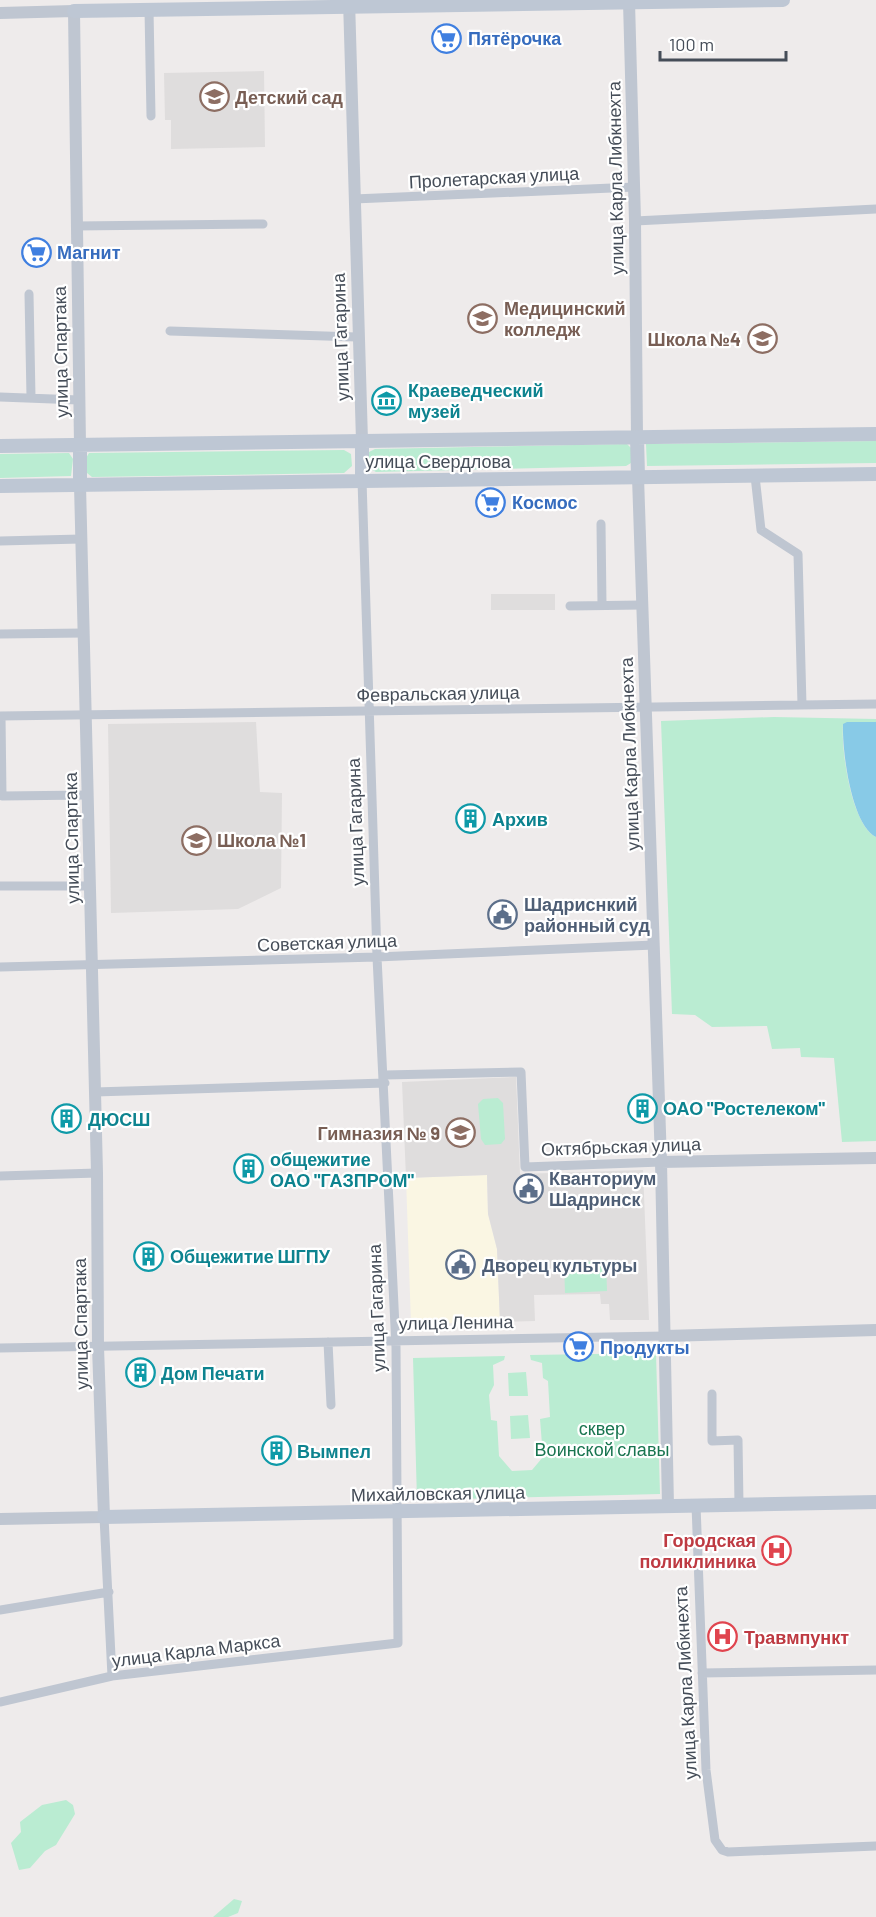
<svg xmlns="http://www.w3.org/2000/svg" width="876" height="1917" viewBox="0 0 876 1917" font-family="Barlow,sans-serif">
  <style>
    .commercial { fill: #faf6e3 }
    .education { fill: #dfdddd }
    .green { fill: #baecd2 }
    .water { fill: #88cae7 }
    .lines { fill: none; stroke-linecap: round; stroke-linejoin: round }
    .minor { stroke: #bfc6d1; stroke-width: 9 }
    .tertiary { stroke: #bfc6d1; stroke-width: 12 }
    .secondary { stroke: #bec7d4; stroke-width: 14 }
    .labels { text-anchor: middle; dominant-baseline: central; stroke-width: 4.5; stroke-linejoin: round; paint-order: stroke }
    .shop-label { font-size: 18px; font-weight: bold; fill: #366cbe; stroke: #fff; text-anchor: start }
    .education-label { font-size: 18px; font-weight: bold; fill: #785e54; stroke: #fff; text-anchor: start }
    .street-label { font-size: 18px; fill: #454d58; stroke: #fff }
    .culture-label { font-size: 18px; font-weight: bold; fill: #0d838f; stroke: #fff; text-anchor: start }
    .service-label { font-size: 18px; font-weight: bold; fill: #4e5e75; stroke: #fff; text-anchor: start }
    .park-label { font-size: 18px; fill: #197550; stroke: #fff }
    .health-label { font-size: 18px; font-weight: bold; fill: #be3a42; stroke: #fff; text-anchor: end }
  </style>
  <rect width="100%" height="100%" fill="#eeebeb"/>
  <path class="commercial" d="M487,1175L488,1214L497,1249L500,1322L411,1324L406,1178Z"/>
  <path class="education" d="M264,71L265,147L171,149V120H165L164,73Z
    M491,594H555V610H491Z
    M256,722L260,792L282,793L281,888L238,909L111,913L108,724Z
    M516,1077L520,1174L643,1170L649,1320H610L609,1304H601L600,1294L534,1295L535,1321L500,1322L497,1249L488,1214L487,1175L406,1178L402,1082Z"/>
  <path class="green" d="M876,441V463L647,466L646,444Z
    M627,444L631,448V463L626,466L376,472L367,467V453L375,449Z
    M344,450L351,454L352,466L344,473L92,477L87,473L86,458L89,453Z
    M69,453L73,459L71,476L0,478V454Z
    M774,717L876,719V722L843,724C841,749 851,825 876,837V1141L842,1142L834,1058L801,1057L800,1048L772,1049L767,1026L712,1027L695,1015L672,1014L661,721Z
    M498,1098L503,1103L505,1139L501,1144L485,1145L481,1139L478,1104L483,1099Z
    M606,1261L607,1291L565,1293L564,1263Z
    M656,1353L660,1494L417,1500L413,1358L505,1356L504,1360L493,1365L494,1385L489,1395L491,1420L497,1421L499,1456L512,1471L532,1470L543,1457L540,1419L550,1417L548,1381L543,1378L542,1363L531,1360L530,1355Z
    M526,1372L528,1396H509L508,1373Z
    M528,1415L530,1438L511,1439L510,1416Z
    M66,1800L73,1805L75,1814L56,1845L45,1851L30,1868L19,1870L11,1843L21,1832L20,1822L42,1805Z
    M234,1899L242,1901L238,1913L228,1917H213Z"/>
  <path class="water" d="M847,722H876V837C851,825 842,750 843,724Z"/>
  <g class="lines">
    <path class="minor" d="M149,10L151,116
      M354,199L635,187
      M635,221L876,209
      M76,226L263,224
      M29,294L31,397
      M170,331L357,337
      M0,397L79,400
      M755,476L761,530L798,554L802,705
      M601,524L602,605
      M0,541L81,539
      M570,606L642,605
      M0,634L84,633
      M0,716L876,704
      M1,716L2,796L88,795
      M0,886H90
      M0,967L377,957L654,945
      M385,1075L521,1072L525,1167L661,1162
      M95,1092L385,1083
      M0,1176L97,1173
      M328,1342L331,1405
      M0,1348L665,1336
      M712,1394V1441L738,1440L739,1505
      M696,1505L706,1770L715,1840L722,1850L728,1852L876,1846
      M104,1517L112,1676
      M0,1610L109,1592
      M702,1673L876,1670
      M0,1702L112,1676L398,1643L396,1347L377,957L362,480"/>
    <path class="tertiary" d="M349,0L362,441
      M629,2L635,221L637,437
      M0,13L74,11L80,445
      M638,477L661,1162L668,1506
      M661,1162L876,1158
      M665,1336L876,1330
      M0,1519L104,1517L98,1347L97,1173L80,485"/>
    <path class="secondary" d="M74,11L783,0
      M637,437L638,477
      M362,441V480
      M0,446L876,434
      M80,485V445
      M0,486L876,474
      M104,1517L876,1502"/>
  </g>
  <defs>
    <symbol id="supermarket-ring" viewBox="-11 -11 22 22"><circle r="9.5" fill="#fff" stroke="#3f7fe0" stroke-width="1.5"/><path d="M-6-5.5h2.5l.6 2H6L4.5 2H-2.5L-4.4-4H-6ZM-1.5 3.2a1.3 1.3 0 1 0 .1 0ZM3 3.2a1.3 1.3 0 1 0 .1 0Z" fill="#3f7fe0"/></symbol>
    <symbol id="school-ring" viewBox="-11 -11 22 22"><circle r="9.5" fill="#fff" stroke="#8d6e63" stroke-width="1.5"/><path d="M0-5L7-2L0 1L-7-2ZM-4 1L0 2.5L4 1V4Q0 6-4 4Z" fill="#8d6e63"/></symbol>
    <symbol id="university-ring" viewBox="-11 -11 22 22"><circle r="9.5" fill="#fff" stroke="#8d6e63" stroke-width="1.5"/><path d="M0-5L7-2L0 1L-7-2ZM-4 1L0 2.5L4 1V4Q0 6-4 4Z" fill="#8d6e63"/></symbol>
    <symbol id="museum-ring" viewBox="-11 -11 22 22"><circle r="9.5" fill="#fff" stroke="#0f9aa8" stroke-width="1.5"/><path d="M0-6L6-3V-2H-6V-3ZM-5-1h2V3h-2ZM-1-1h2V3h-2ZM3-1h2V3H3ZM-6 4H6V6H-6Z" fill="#0f9aa8"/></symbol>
    <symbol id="building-ring" viewBox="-11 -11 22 22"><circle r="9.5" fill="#fff" stroke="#0f9aa8" stroke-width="1.5"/><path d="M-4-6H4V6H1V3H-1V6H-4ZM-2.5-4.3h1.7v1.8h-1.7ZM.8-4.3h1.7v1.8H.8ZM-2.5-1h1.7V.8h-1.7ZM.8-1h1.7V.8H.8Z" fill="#0f9aa8"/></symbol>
    <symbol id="civic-ring" viewBox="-11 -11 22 22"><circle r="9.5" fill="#fff" stroke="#5c6f8a" stroke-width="1.5"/><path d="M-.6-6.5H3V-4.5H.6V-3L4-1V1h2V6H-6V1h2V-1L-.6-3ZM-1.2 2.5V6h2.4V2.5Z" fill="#5c6f8a"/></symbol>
    <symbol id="hospital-ring" viewBox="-11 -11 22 22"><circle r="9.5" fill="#fff" stroke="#e0444e" stroke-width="1.5"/><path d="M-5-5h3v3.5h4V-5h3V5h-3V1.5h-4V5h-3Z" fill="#e0444e"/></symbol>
  </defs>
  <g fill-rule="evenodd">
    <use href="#supermarket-ring" x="430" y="22" width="33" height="33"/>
    <use href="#school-ring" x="198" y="80" width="33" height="33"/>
    <use href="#supermarket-ring" x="20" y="236" width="33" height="33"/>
    <use href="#university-ring" x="466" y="302" width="33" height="33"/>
    <use href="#school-ring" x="746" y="322" width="33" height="33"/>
    <use href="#museum-ring" x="370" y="384" width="33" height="33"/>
    <use href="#supermarket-ring" x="474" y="486" width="33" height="33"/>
    <use href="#building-ring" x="454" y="802" width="33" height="33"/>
    <use href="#school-ring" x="180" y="824" width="33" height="33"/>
    <use href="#civic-ring" x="486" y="898" width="33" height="33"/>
    <use href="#building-ring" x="626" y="1092" width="33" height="33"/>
    <use href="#building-ring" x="50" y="1102" width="33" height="33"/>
    <use href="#school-ring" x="444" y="1116" width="33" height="33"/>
    <use href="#building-ring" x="232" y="1152" width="33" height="33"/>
    <use href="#civic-ring" x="512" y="1172" width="33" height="33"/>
    <use href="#building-ring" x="132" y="1240" width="33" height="33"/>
    <use href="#civic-ring" x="444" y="1248" width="33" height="33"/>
    <use href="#supermarket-ring" x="562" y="1330" width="33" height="33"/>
    <use href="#building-ring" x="124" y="1356" width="33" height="33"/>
    <use href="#building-ring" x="260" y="1434" width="33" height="33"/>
    <use href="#hospital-ring" x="760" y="1534" width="33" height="33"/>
    <use href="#hospital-ring" x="706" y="1620" width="33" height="33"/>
  </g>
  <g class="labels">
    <g class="shop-label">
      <text x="468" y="38">Пятёрочка</text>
      <text x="57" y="252">Магнит</text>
      <text x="512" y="502">Космос</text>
      <text x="600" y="1347">Продукты</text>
    </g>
    <g class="education-label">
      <text x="235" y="97">Детский сад</text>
      <text x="504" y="308">Медицинский<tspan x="504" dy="21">колледж</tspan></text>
      <text x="741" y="339" text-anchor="end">Школа №4</text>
      <text x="217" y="840">Школа №1</text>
      <text x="440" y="1133" text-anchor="end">Гимназия № 9</text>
    </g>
    <g class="street-label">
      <text transform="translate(494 177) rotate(-3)">Пролетарская улица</text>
      <text transform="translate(615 178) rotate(-91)">улица Карла Либкнехта</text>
      <text transform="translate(340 337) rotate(-92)">улица Гагарина</text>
      <text transform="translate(60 352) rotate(-91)">улица Спартака</text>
      <text x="438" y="461">улица Свердлова</text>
      <text transform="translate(438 693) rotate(-1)">Февральская улица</text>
      <text transform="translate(629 754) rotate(-92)">улица Карла Либкнехта</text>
      <text transform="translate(355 822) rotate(-92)">улица Гагарина</text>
      <text transform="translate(71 838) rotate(-91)">улица Спартака</text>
      <text transform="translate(327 942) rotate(-2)">Советская улица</text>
      <text transform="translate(621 1146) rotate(-2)">Октябрьская улица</text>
      <text transform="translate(376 1308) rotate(-92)">улица Гагарина</text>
      <text transform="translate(456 1322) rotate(-1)">улица Ленина</text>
      <text transform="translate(80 1324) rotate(-91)">улица Спартака</text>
      <text transform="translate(438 1493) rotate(-1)">Михайловская улица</text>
      <text transform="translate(196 1650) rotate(-7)">улица Карла Маркса</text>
      <text transform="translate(685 1683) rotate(-93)">улица Карла Либкнехта</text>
    </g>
    <g class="culture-label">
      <text x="408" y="390">Краеведческий<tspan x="408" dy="21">музей</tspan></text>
      <text x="492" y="819">Архив</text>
      <text x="663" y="1108">ОАО "Ростелеком"</text>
      <text x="88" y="1119">ДЮСШ</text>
      <text x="270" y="1159">общежитие<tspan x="270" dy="21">ОАО "ГАЗПРОМ"</tspan></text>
      <text x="170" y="1256">Общежитие ШГПУ</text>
      <text x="161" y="1373">Дом Печати</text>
      <text x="297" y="1451">Вымпел</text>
    </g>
    <g class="service-label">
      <text x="524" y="904">Шадриснкий<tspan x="524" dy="21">районный суд</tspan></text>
      <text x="549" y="1178">Кванториум<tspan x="549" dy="21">Шадринск</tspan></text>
      <text x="482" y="1265">Дворец культуры</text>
    </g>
    <g class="park-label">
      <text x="602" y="1428">сквер<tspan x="602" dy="21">Воинской славы</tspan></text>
    </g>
    <g class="health-label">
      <text x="756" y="1540">Городская<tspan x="756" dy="21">поликлиника</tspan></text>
      <text x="744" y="1637" text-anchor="start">Травмпункт</text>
    </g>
  </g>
  <path d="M660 51v9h126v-9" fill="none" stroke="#454d58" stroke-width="3"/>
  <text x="669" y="51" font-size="18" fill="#454d58" stroke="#ffffff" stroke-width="4.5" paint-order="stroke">100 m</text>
</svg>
